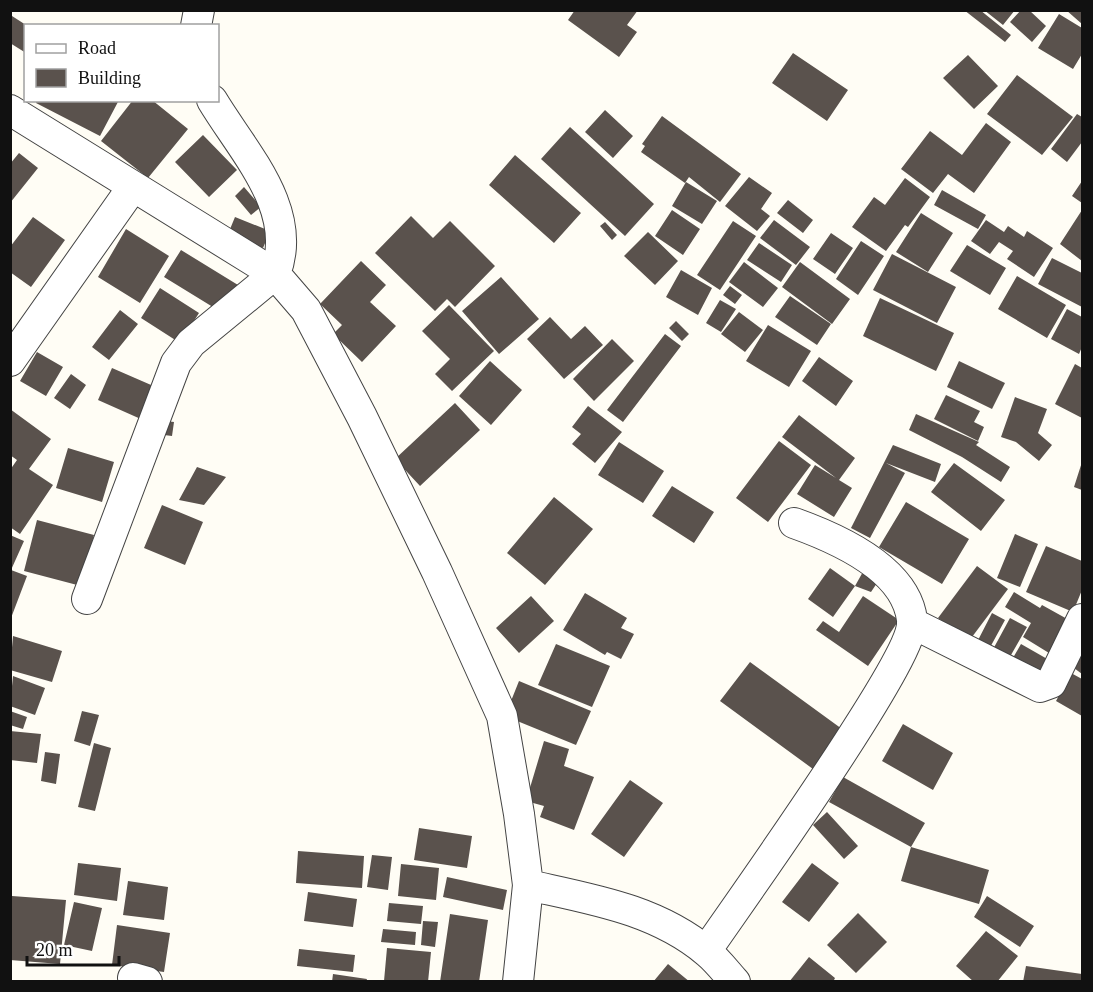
<svg xmlns="http://www.w3.org/2000/svg" width="1093" height="992" viewBox="0 0 1093 992" font-family="Georgia,serif">
  <style>
    .building { fill: #5a524d }
    .lines { fill: none; stroke-linecap: round; stroke-linejoin: round }
    .street-casing { stroke: #444; stroke-width: 32 }
    .street { stroke: #fff; stroke-width: 30 }
  </style>
  <rect width="100%" height="100%" fill="#fffdf5"/>
  <path class="building" d="M575,10H638L627,25L637,32L619,57L568,20Z
    M964,10H980L1011,35L1005,42Z
    M984,10H1015L1003,25Z
    M1021,10H1029L1046,26L1032,42L1010,22Z
    M1066,10H1082V24Z
    M1059,14L1082,28V54L1073,69L1038,48Z
    M12,16L26,25V53L10,43Z
    M793,53L848,90L827,121L772,83Z
    M968,55L998,86L974,109L943,78Z
    M1017,75L1073,117L1042,155L987,114Z
    M37,100H119L100,136L36,103Z
    M133,100H152L188,129L148,178L101,141Z
    M605,110L633,136L613,158L585,132Z
    M1077,114L1082,117V142L1067,162L1051,149Z
    M662,116L741,174L720,202L689,177L685,183L641,152L645,146L642,144Z
    M986,123L1011,142L974,193L948,174L933,193L901,169L930,131L962,155Z
    M570,127L654,204L625,236L541,159Z
    M203,135L237,170L209,197L175,162Z
    M19,153L38,168L10,203V164Z
    M515,155L581,213L554,243L489,185Z
    M749,177L772,193L761,209L770,216L757,231L725,206Z
    M905,178L930,197L908,227L905,225L886,251L852,227L874,197L885,205Z
    M1082,181V203L1072,196Z
    M686,182L717,201L702,224L672,206Z
    M244,187L261,207L251,215L235,196Z
    M942,190L986,215L978,229L934,205Z
    M788,200L813,220L803,233L777,213Z
    M672,210L700,229L683,255L655,236Z
    M1082,210V261L1060,244Z
    M921,213L953,233L928,272L896,252Z
    M411,216L433,238L450,221L495,266L455,307L447,299L435,311L375,253Z
    M33,217L65,240L31,287L10,272V247Z
    M235,217L270,231L263,248L228,234Z
    M774,220L810,247L796,265L760,238Z
    M986,220L1004,232L1008,226L1024,237L1027,231L1053,248L1034,277L1007,259L1013,251L999,242L990,254L971,241Z
    M733,221L756,236L720,290L697,275Z
    M605,222L617,235L612,240L600,226Z
    M126,229L169,256L140,303L98,277Z
    M648,232L678,261L655,285L624,256Z
    M831,233L853,248L835,274L813,259Z
    M861,241L884,256L858,295L836,279Z
    M759,243L792,265L781,282L747,260Z
    M967,245L1006,268L990,295L950,271Z
    M181,250L238,285L221,312L164,277Z
    M892,254L956,287L937,323L873,290Z
    M1052,258L1082,273V307L1038,284Z
    M361,261L386,285L370,302L396,326L362,362L333,334L342,325L320,304Z
    M744,262L778,288L763,307L729,282Z
    M800,262L850,299L832,324L782,287Z
    M681,270L712,288L698,315L666,297Z
    M1017,276L1066,305L1047,338L998,309Z
    M501,277L539,319L499,354L462,311Z
    M730,286L742,295L735,304L723,295Z
    M160,288L199,313L180,343L141,318Z
    M790,296L831,324L817,345L775,317Z
    M880,298L954,333L936,371L863,336Z
    M720,300L736,309L721,332L706,323Z
    M449,305L494,351L452,391L435,374L450,359L422,331Z
    M1067,309L1082,317V347L1079,354L1051,339Z
    M120,310L138,324L109,360L92,347Z
    M739,312L763,330L745,352L721,334Z
    M550,317L571,339L585,326L603,345L564,379L527,339Z
    M676,321L689,334L682,341L669,328Z
    M768,325L811,351L789,387L746,361Z
    M665,334L681,346L623,422L607,410Z
    M612,339L634,361L594,401L573,379Z
    M37,352L63,367L46,396L20,381Z
    M819,357L853,381L836,406L802,381Z
    M490,361L522,390L491,425L459,396Z
    M959,361L1005,383L992,409L947,387Z
    M1075,364L1082,368V418L1055,404Z
    M112,368L158,388L143,420L98,400Z
    M71,374L86,385L70,409L54,398Z
    M946,395L980,411L974,422L984,427L978,441L934,419Z
    M1015,397L1047,409L1038,433L1052,445L1039,461L1016,442L1001,437Z
    M455,403L480,430L420,486L395,459Z
    M588,406L622,432L595,463L572,444L581,434L572,427Z
    M10,409L51,439L29,469L53,485L20,534L10,527V470L17,460L10,455Z
    M916,414L979,442L976,445L1010,467L1001,482L962,457L909,430Z
    M799,415L855,458L839,480L852,488L834,517L797,494L815,465L836,478L782,437Z
    M166,421L174,422L172,436L164,435Z
    M779,441L811,465L768,522L736,498Z
    M619,442L664,471L643,503L598,475Z
    M893,445L941,464L935,482L886,463L905,473L870,538L851,528Z
    M68,448L114,462L102,502L56,488Z
    M1082,462V490L1074,487Z
    M954,463L1005,500L981,531L931,492Z
    M197,467L226,477L204,505L179,500Z
    M672,486L714,512L694,543L652,516Z
    M554,497L593,529L545,585L507,553Z
    M906,502L969,539L942,584L879,547Z
    M162,505L203,522L185,565L144,548Z
    M37,520L94,535L81,586L24,571Z
    M1015,534L1038,544L1020,587L997,578Z
    M10,535L24,541L11,570L27,576L11,618Z
    M1046,546L1082,561V590L1073,612L1026,592Z
    M977,566L1008,589L969,641L938,618Z
    M830,568L855,586L833,617L808,599Z
    M864,570L879,580L871,592L855,586Z
    M1014,592L1040,608L1042,605L1069,620L1049,653L1023,637L1031,623L1005,607Z
    M585,593L627,618L621,628L634,634L621,659L607,652L605,655L563,630Z
    M531,596L554,621L519,653L496,628Z
    M863,596L899,620L868,666L816,630L823,621L839,632Z
    M992,613L1005,620L987,653L975,646Z
    M1010,618L1027,627L1007,662L991,653Z
    M13,636L62,651L52,682L10,670Z
    M556,644L610,666L592,707L538,685Z
    M1021,644L1049,660L1039,679L1010,663Z
    M1082,655V674L1074,668Z
    M750,662L842,729L813,769L720,701Z
    M1071,673L1082,679V716L1056,701Z
    M13,676L45,688L35,715L10,706Z
    M519,681L591,711L576,745L505,716Z
    M10,711L27,717L23,729L10,725Z
    M82,711L99,715L90,746L74,741Z
    M903,724L953,753L933,790L882,761Z
    M10,731L41,734L37,763L10,760Z
    M544,741L569,749L564,766L594,777L574,830L540,817L544,806L526,801Z
    M94,743L111,748L95,811L78,807Z
    M45,752L60,754L56,784L41,781Z
    M843,777L925,823L911,847L829,802Z
    M630,780L663,803L624,857L591,834Z
    M827,812L858,846L844,859L813,825Z
    M419,828L472,836L467,868L414,860Z
    M911,847L989,870L979,904L901,881Z
    M298,851L364,856L362,888L296,883Z
    M372,855L392,857L388,890L367,887Z
    M78,863L121,868L117,901L74,895Z
    M812,863L839,883L809,922L782,902Z
    M401,864L439,868L436,900L398,896Z
    M447,877L507,890L503,910L443,897Z
    M128,881L168,887L164,920L123,915Z
    M308,892L357,899L353,927L304,921Z
    M12,896L66,900L60,964L10,960Z
    M987,896L1034,926L1020,947L974,917Z
    M74,902L102,908L92,951L64,945Z
    M389,903L423,906L421,924L387,921Z
    M858,913L887,942L856,973L827,945Z
    M450,914L488,920L479,982H440Z
    M423,921L438,922L435,947L421,945Z
    M117,925L170,933L164,972L112,965Z
    M383,929L416,932L415,945L381,942Z
    M986,931L1018,956L997,982H974L956,966Z
    M387,948L431,952L428,982L384,981Z
    M299,949L355,955L353,972L297,966Z
    M809,957L835,978L833,982H789Z
    M668,964L690,982H653Z
    M1026,966L1082,974V982H1023Z
    M333,974L367,979L366,982H332Z"/>
  <g class="lines">
    <defs>
      <path id="street" d="M196,26L199,10
        M10,110L275,274L306,310L362,417L437,572L502,716L519,814L528,885L518,982
        M10,361L132,188
        M87,599L176,363L191,343L275,274C300,210 243,152 212,100
        M912,623L1040,687L1051,683L1082,619
        M528,885C590,899 656,909 707,952C717,960 726,972 735,982
        M706,951C738,904 916,657 912,620C906,568 836,538 794,523
        M133,978L147,982"/>
    </defs>
    <use href="#street" class="street-casing"/>
    <use href="#street" class="street"/>
  </g>
  <rect width="1093" height="992" fill="none" stroke="#111111" stroke-width="24"/>
  <rect x="24" y="24" width="195" height="78" fill="#ffffff" stroke="#a0a0a0" stroke-width="1.5"/>
  <rect x="36" y="44" width="30" height="9" fill="#ffffff" stroke="#a0a0a0" stroke-width="1.5"/>
  <text x="78" y="54" font-size="18" fill="#111111">Road</text>
  <rect x="36" y="69" width="30" height="18" fill="#5a524d" stroke="#a0a0a0" stroke-width="1.5"/>
  <text x="78" y="84" font-size="18" fill="#111111">Building</text>
  <path d="M27 956v9h92v-9" fill="none" stroke="#111111" stroke-width="3"/>
  <text x="36" y="956" font-size="18" fill="#111111" stroke="#ffffff" stroke-width="4.5" paint-order="stroke">20 m</text>
</svg>
